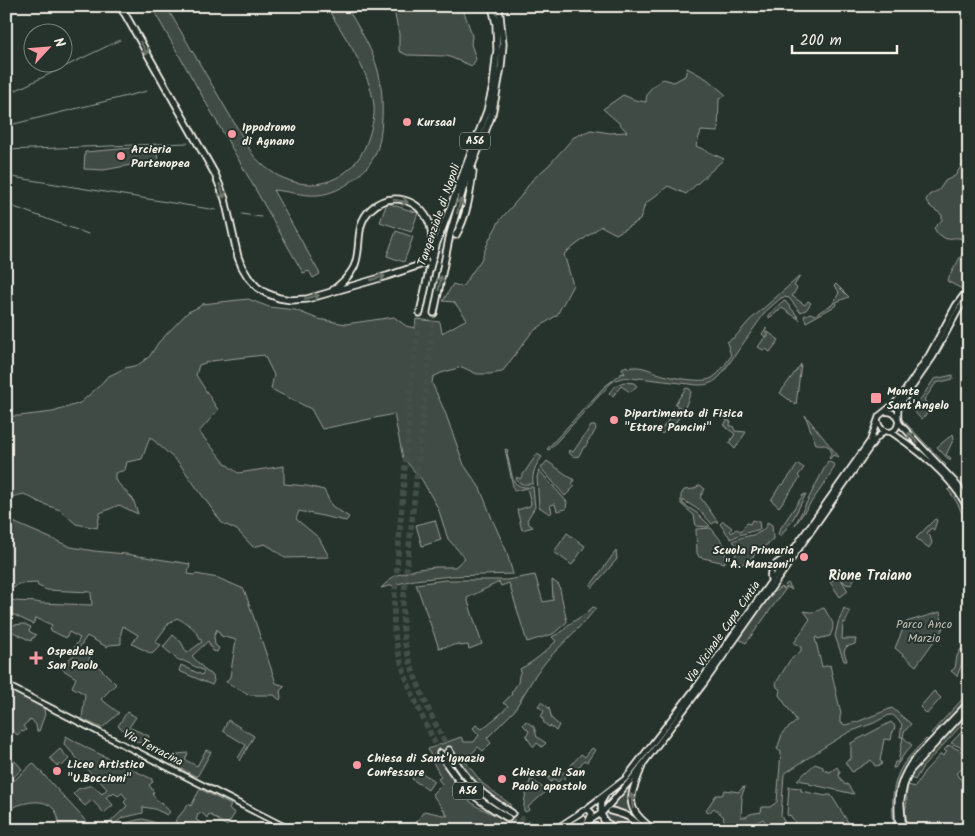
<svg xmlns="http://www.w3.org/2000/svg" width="975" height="836" viewBox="0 0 975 836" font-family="Kalam,sans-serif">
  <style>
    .green { fill: #414b45; stroke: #9a9e96 }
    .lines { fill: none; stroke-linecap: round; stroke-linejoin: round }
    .stream { stroke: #9fa39b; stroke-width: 1 }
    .motorway-tunnel { stroke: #455049; stroke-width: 5.5; stroke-dasharray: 5.5 3; stroke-linecap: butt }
    .secondary-casing { stroke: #f4f1e8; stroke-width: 8 }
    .motorway-casing { stroke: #f4f1e8; stroke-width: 9 }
    .secondary { stroke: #26332d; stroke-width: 4.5 }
    .motorway { stroke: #26332d; stroke-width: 5.5 }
    .oneway { stroke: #6e766e }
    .poi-dot { fill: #ff9aa2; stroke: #26332d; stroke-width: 2 }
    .labels { text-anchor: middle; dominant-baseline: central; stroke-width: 4; stroke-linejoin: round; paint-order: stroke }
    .shield { fill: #26332d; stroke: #b6b8b0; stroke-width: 1 }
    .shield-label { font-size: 11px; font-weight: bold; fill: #f4f1e8 }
    .poi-label { font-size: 12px; font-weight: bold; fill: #f4f1e8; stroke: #26332d; text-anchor: start }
    .street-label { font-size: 12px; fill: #f4f1e8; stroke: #26332d }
    .park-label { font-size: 12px; fill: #bebfb7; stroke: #26332d }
    .neighbourhood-label { font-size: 14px; font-weight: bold; fill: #f4f1e8; stroke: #26332d }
  </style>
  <rect width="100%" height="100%" fill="#26332d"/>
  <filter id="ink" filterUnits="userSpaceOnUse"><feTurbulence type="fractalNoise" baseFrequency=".02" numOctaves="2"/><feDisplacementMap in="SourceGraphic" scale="10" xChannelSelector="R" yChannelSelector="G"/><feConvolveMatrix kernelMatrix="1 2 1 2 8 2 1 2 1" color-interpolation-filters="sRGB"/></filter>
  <g filter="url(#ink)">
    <path class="green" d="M151,6H166L253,155C261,164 271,173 283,178C321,195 358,175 369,136C372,126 375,116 374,106C371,73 343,34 326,6H346C357,25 369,43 376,64C384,85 384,125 378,147C371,171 342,193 318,195C303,196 287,191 273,190L320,274L313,278L309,271L303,273Z
      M393,6H462L470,29L472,36L471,44L476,59L472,66L447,56L407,55L399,51V34Z
      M687,68L707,79L726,95L719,99L718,132L701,131L696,146L724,159L686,194L668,186L645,204L640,220L616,234L601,226L564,254L573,285L557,315L532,332L502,372L490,374H477L462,367L441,373L433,377L432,383L445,412L464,465L480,488L493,521L506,550L513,574L451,576L414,580L381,588L394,576L418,569L436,567H455L465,558L448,539L438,508L422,480L403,458L394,414L322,429L311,409L271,389L274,375L264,355L211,361L199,365L196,375L218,410L199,432L226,464L238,473L284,466V484L307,486L324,490L332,506L349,517L346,521L299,511L296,519L319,538L329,557L285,558L272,548L265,544L253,547L237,530L222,523L179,463L150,437L142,459L127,462L125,470L115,473V480L133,499L138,514L119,505L100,513L97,528L76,524L60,510L41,503L24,494L11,497L6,509V416H19L53,412L80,403L98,387L107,377L125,368L138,365L150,356L158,343L188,312L199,307L202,304L248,299L269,307L295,310L318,319L346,324L394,317L406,326L415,328L416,319L440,322L442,333L467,319L454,302L443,301L453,284L462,287L481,260L489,240L500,220L521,196L532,180L548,166L574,137L591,130L610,133L627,132L618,122L603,109L623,95L635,100L646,102C646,90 653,86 663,79L674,82L685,76Z
      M156,146L158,160L104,170L84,169L85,152Z
      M969,154V281L962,289L947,281C951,272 966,250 967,242C960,236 954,238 946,239L937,233L934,228L942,220V215C935,209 929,208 926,200L929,195L939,190L945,181L955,176Z
      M387,203L418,213L411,232L380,222Z
      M396,231L413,237L404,262L387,256Z
      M800,276L794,286L797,288L792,296L805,305L808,301L811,303L806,310L800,312L789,298L784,297L781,298L766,311L721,375C714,383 708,385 698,385L639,378L638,379C627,377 621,376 611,383L549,450L547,449L604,387L622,373L625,374L622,368L627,366L628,368C639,365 648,369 657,373C667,377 701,383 710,379C718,376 726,363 731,356L727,342L736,336L749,321Z
      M836,284L849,297L836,302L837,305L806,322L804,316L810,313L815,315C820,312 826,307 832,305L839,293L838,290L834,286Z
      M785,301L795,313L800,320L782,308L769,318V314L782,302Z
      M766,328V337H768V332L779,340L770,352L766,349L763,350L758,347L765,337L762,334Z
      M801,364L796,405L780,393Z
      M953,375V379L936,383L924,400L928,404L925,405L927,414L921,419L911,408L918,403L934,379Z
      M624,382L634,383L637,386L630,392L621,386L613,396L609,393C613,388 617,384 624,382Z
      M686,388L690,389L691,392L684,410L675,404Z
      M677,407L683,411L676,422L662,434L660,432Z
      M805,415L839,457V458L833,455L830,459L829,458C830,456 831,454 831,451C831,445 821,444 816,444Z
      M902,419L946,465L944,467L902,423L900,420Z
      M727,420L731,422L730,424V426H733L735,431L746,432L735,449L729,443L735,434L724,426Z
      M591,426H595L596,429L593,434V435L587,442L588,443L585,447H584L578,457L576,456L574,457L568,452L569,450L573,452Z
      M953,434L954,438L946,455L951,458L950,461L937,447Z
      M505,449L508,450L507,453L513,480C518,488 525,487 533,487L535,507L527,520L529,524L533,527L522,530L517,510L530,506L531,503L527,488L514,491Z
      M537,454L542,457C535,466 532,473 533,484C526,484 520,486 516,479L517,477L520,479Z
      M547,461L574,480L572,484L575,486L565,496L541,468Z
      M828,461L835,465L829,477L795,525Z
      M798,464L804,468L798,476L800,478L779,507L771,500L781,484L783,485Z
      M539,470L567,502L566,509L557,511L555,504L550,505L552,512L550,514L539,507L537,477Z
      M700,485L705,489L700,497L718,522H715L712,524L699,510L683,500V504L697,513L710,526L708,527L696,526L694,515L681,504V495L684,490L694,489Z
      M951,488C966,506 969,514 969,537C964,519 961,505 948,490Z
      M806,494L794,517L781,536L778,534L780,529L803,495Z
      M6,519L71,547L94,551L126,554L190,564L188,574L194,575L196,574L218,578L244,589L276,683L285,686L280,691L281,697L280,700L274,695H250L226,682L230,677L236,640L221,636L217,629L214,636L215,645L219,648L217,652L213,651L208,641L192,656L207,672L213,676L214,681L212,685L179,671L181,665L202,675L204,671L184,661L178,660L163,647L173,635L181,642L187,653L202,642C195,627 190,625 177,618L169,623L155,642L161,645L152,654L132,644L138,635L123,626L121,633V644L109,645L107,647L87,636L79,648H74L80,638L69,632L66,638L50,630L52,625L36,618L33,624L12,614L6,616V612L12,600C21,603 31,600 40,603L92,605L91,592L47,590L38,586L37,583L18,584L14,588L6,583Z
      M935,519L937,520L934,530L931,528L927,533L930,536L932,543L929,548L916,538Z
      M435,520L441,540L422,546L416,525Z
      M752,520L759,522L760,529L739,535L731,539L720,524L723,521L732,528L730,531L732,533L736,529L741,531L747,523L750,524Z
      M767,522L772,525L773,539L768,543V544L754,553V556L741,565L734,564L737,546L733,541C745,534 759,538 767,525Z
      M711,528L726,547L725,563L699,557L697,553L696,529Z
      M567,533L585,546L572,565L554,552Z
      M616,551L617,559L592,588L591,585L593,582Z
      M847,572H854V579L851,585L846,584L841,579L848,591L840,597L830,582Z
      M535,575L543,602L553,600L552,580L559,585L567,622L553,634L527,642L509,583L501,586L499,582L467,598L482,644L469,649L468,645L460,646L459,644L439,648L416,584L445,580H507Z
      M788,583L792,590L787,587L746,643L739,639L768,597L770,598C773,593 776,590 781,587L783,589L786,587L785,585Z
      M593,607L596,608L587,619L548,659L536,674L514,711L487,738L491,743L483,751L478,747L465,761L482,783L510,804L511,809C491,796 474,784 461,764C457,758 454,749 447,746L445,748V751L439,750L437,751V755L463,796L476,806L505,820L512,813L517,830H411L424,811L448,816L432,794L442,784L438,779L441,777L434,764L428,749L461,737L464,742H474L479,735L473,728L476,725L482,729C491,721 501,715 508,706L503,703L512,694L511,693L518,683L519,675L521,671L520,669C535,661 544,653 556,641L552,637L563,631L568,625L585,614Z
      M823,608L825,609C830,621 837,621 830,636L818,639L817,637L815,638L822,667L830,665L841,714L840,716V722L845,725L857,722L892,708L911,724L904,732L903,737L912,745L905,753L895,768H893L895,762H898L903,737H900L902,724L893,715H889L874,723L849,732L826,746L784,774L781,816L789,830H771L763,819L744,830L739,827L732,829L726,824L727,823L723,819L724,817L714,808L709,813L706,810L716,795H722L725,790L739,792L742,788L745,787L741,797L742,798L741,817H746L750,814L761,812L762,807H770L777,802L781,752L777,749L783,732L797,721L779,695L780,690L777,687L776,683L790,660L801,651V647L794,643L810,619L804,611C812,613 816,612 823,608Z
      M844,608L850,612L845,623H843L842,639H856L855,644L846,647L844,652L847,661H844L835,636L838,623Z
      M940,612L943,625L942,630L916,666L895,648L906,622Z
      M24,624L31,627L29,631L36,635L34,638H32L31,641L9,630L13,625Z
      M961,649L969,654L967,656H965L957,676L951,671L955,668L957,656Z
      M79,651L88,653L90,656L89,660L94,666L97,665L116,684L101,699L119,713L102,728L82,719L85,694L72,687L76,678L62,669L70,658Z
      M6,688L45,707L44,711L45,714L39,731H37L36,725L31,719L23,726L26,730L23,732L22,731L17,735L6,723Z
      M934,691L941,698L927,714L920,707Z
      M969,692V698L934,736L931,733Z
      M541,702L549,708L552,719L559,725L556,731L550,726L549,727L544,723L543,719L541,717L544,711L538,706Z
      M969,711V717L922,768L915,780L910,778L918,765Z
      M127,712L136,717L126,732L118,726Z
      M228,720L254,736L240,761L238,758L246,745L223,731Z
      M526,721L534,727L537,737L546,743L542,747L537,743L534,747C530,744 530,740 526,737L529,731L523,725Z
      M891,722L895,726L894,730H893L891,740L884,739L880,761L882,762L881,765L875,766L871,760L852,772L845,762L851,759V743Z
      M969,724V751L951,743Z
      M131,728L149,736L145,745L127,737Z
      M66,736L87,748L152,779V781L153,782L149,785L152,789V790L154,792L152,794L159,803L161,802L170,812L167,815L155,809L143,807V813L122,818L108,830H106L104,828L127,806L124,802L127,799L122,793L118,796L114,792L111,795L110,794L106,797L113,805L104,813L92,800L85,806L73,794L78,789L92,785L102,794L107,789L95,776L94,777L64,744Z
      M926,739L929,741C897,775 895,784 898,830H894C892,806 890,783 905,762C911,754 919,746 926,739Z
      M949,745L969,755V778L964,768L956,773L959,778H960L968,792H969V830H909L908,825L907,823L905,809L906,808L907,799L906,797L908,785L915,787L924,772L941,754L943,756L947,752L944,750Z
      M592,748L595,750L587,762L584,760L576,771L572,768L564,779L562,778L558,782L554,779L551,782L547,778L565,772L581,754L585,757Z
      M60,749L69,759L62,766L60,764L57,766L50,758Z
      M206,750L211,752L197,777L172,764L178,754L188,753L185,760L197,766Z
      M15,761L22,769L6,784V770Z
      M33,763L94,830H60C58,825 59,819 57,814C48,796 27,802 13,807V810L6,812V788Z
      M815,764L823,767V770L830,772L837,767L840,772L839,776L845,785L847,784L854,794L809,784V782L797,780Z
      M418,770L434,781L428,790L412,779Z
      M531,779L547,791L528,807L529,810L526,812L524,811C523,800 527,789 531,779Z
      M632,782C626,802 629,805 641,821L640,822L625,812L612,808L610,814L621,815L636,825L638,830C622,830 615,828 604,816L603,814Z
      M789,787L801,788V791L826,796L827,795H831L848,822L835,830H810L795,827L793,824L795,822L790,815L788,816L787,814Z
      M200,789L231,805L229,809L235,813L227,826L209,814L207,818L201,812L200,814H198L196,820L203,824L201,826L204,830H183L175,821L189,804L191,806Z
      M143,819L153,822L165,830H113C122,823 132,821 143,819Z"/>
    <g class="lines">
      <path class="stream" d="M6,95L120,40
        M6,126L147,91
        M6,150L188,143
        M6,176L216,210
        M6,204L88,234
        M242,214L261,217"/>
      <path class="motorway-tunnel" d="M426,263L441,253L456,235
        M420,313L413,366L394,605C394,617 393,629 396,640C402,677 423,719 440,753
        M434,313L403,604C403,616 402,628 404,639C411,674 432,719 449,750
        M512,813L540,830
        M508,818L528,830
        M583,819L596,813L606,811"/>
      <defs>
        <path id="secondary" d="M886,412C895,411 897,417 900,424L954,481L961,490L969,502
          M878,422C881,434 896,436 898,423C899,417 897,413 899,406L933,357L958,311L969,295
          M891,432C919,451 956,480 969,512
          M771,581C767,568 778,561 788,557
          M6,685L291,830
          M586,809L590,811L592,813L588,822
          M601,814V803L605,796
          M554,830L586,809L625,779L699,683L870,441L879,416L895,403L904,392L929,355L956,305L969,288
          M576,830L603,812L631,780L705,682L788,565L793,557L875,440L884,431
          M899,830C896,803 896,785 912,762L969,702
          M903,830L901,801L904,786L910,771L969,707"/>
        <path id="motorway" d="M119,6L125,14L148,55L215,174L225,199L238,257L242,267L248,277L257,287L266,293L279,298L291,300L307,299L387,276L426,263
          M456,235C467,216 470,194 473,172
          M333,290C341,284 349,277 354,267C363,247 353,226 371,209C377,203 386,199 395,199C407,199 418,205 425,215C434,227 432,242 430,256
          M420,313L429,271L436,245L487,111L493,86L497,50L496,24L492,6
          M434,313L450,234L463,189L492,114L496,95L501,67L503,44L499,6
          M449,750C466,782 481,794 512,813
          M440,753C460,787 474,798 508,818
          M642,766C630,798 622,807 654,830
          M611,811C628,815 631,817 643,830
          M601,814L605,822L618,830
          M565,830L583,819
          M593,830H604"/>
      </defs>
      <use href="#secondary" class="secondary-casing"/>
      <use href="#motorway" class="motorway-casing"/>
      <use href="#secondary" class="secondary"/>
      <use href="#motorway" class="motorway"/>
    </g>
    <defs><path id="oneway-shaft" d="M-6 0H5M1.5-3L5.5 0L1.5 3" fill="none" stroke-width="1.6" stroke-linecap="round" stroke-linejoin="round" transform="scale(1.25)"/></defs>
    <g class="oneway">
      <use href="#oneway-shaft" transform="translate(144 48) rotate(60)"/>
      <use href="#oneway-shaft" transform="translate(222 191) rotate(70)"/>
      <use href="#oneway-shaft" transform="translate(401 201) rotate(9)"/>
      <use href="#oneway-shaft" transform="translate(459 206) rotate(-74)"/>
      <use href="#oneway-shaft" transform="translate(378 278) rotate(-16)"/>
      <use href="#oneway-shaft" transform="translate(440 283) rotate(-79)"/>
      <use href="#oneway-shaft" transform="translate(312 297) rotate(-14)"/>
      <use href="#oneway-shaft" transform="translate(913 438) rotate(-132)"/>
      <use href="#oneway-shaft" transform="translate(632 801) rotate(-96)"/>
    </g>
  </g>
  <g class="poi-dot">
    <circle cx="407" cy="122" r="5"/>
    <circle cx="232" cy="134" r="5"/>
    <circle cx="121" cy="156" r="5"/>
    <rect x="870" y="392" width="12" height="12" rx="2.5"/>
    <circle cx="614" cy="420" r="5"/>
    <circle cx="804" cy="557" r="5"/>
    <path d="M33.5 650.5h5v5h5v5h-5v5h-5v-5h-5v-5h5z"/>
    <circle cx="357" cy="765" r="5"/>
    <circle cx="57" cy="771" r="5"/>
    <circle cx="502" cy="779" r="5"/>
  </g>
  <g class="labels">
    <g class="shield">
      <rect x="460" y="132.5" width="30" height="17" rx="4"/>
      <rect x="453" y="782.5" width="30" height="17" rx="4"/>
    </g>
    <g class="shield-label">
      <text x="475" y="141">A56</text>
      <text x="468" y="791">A56</text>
    </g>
    <g class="poi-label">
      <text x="417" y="122">Kursaal</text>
      <text x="242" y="127">Ippodromo<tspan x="242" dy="14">di Agnano</tspan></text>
      <text x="131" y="149">Arcieria<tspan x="131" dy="14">Partenopea</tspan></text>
      <text x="887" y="391">Monte<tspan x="887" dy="14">Sant'Angelo</tspan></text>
      <text x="624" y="413">Dipartimento di Fisica<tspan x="624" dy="14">"Ettore Pancini"</tspan></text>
      <text x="794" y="550" text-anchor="end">Scuola Primaria<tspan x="794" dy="14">"A. Manzoni"</tspan></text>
      <text x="47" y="651">Ospedale<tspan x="47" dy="14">San Paolo</tspan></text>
      <text x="367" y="758">Chiesa di Sant'Ignazio<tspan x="367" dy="14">Confessore</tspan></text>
      <text x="67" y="764">Liceo Artistico<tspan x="67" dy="14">"U.Boccioni"</tspan></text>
      <text x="512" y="772">Chiesa di San<tspan x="512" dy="14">Paolo apostolo</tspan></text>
    </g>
    <g class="street-label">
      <text transform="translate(439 215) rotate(-71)">Tangenziale di Napoli</text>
      <text transform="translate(723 632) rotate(-55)">Via Vicinale Cupa Cintia</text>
      <text transform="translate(153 748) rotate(27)">Via Terracina</text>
    </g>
    <g class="park-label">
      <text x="924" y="624">Parco Anco<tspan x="924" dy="14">Marzio</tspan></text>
    </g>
    <g class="neighbourhood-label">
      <text x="870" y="576">Rione Traiano</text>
    </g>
  </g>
  <rect width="975" height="836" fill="none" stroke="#26332d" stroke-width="25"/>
  <rect x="12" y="12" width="950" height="811" fill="none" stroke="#f4f1e8" stroke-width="2" filter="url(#ink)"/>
  <g transform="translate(48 48) rotate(64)"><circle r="24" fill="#26332d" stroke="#787f78"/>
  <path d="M0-4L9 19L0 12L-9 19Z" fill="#ff9aa2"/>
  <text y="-8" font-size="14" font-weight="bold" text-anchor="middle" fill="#f4f1e8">N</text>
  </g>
  <path d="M792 45v8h105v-8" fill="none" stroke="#f4f1e8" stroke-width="2.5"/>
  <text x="800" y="45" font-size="15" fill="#f4f1e8" stroke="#26332d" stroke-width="4" paint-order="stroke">200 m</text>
</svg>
